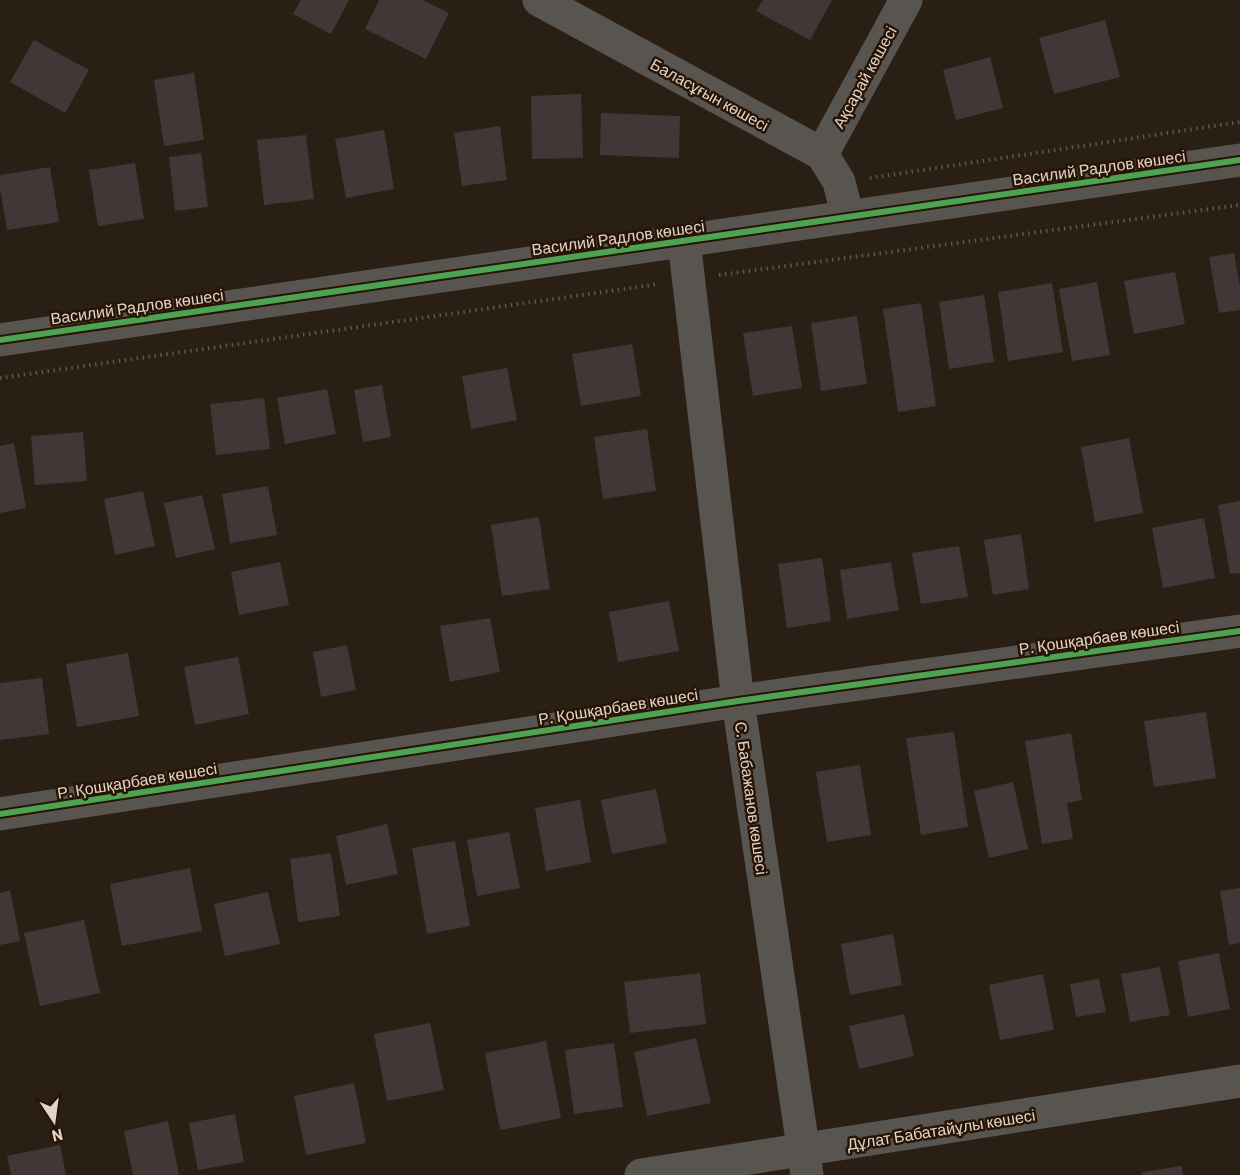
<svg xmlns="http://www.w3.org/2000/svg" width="1240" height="1175" viewBox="0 0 1240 1175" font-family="Barlow,sans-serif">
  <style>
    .building { fill: #403837 }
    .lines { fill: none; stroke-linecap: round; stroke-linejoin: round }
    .path { stroke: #5d5750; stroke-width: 4; stroke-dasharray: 1.5 4.5; stroke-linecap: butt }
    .minor { stroke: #585550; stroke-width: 33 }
    .tertiary { stroke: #585550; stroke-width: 33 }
    .cycleway-casing { stroke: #271404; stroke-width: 10 }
    .cycleway { stroke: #4ca352; stroke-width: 6 }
    .labels { text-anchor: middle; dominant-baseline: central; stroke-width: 5; stroke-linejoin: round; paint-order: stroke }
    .street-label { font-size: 16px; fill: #e0d3c8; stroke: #271404 }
  </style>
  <rect width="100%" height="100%" fill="#2a1f14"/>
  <path class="building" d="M301,0H349L331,34L293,14Z
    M379,0H423L449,13L426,59L365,29Z
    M763,0H832L810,40L756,11Z
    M1105,20L1120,77L1054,94L1039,38Z
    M34,40L89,70L65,113L10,82Z
    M990,57L1003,108L956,120L943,70Z
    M194,73L204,140L164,146L154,80Z
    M581,94L583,158L532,159L531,96Z
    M601,113L680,116L679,158L600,155Z
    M500,126L507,180L462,186L454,133Z
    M384,130L394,189L346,198L335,139Z
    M306,135L314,199L264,205L257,140Z
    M201,153L208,207L175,211L169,157Z
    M135,163L144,219L98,226L89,170Z
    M50,167L59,222L7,230L0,188V175Z
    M1234,253L1240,287V310L1219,313L1209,257Z
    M1175,272L1185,324L1134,334L1124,281Z
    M1097,282L1110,355L1072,361L1059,289Z
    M1052,283L1063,352L1008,361L998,292Z
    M984,295L994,362L949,369L939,302Z
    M921,303L936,406L898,412L883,309Z
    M857,316L867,384L821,391L811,323Z
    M792,326L802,388L753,396L743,333Z
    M632,344L641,396L581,406L572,354Z
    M507,368L517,420L471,429L462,376Z
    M382,385L391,437L363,442L354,390Z
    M327,389L336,434L285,444L277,398Z
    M264,398L270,449L216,455L210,404Z
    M647,429L656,491L603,499L594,437Z
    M83,432L87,481L35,485L31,436Z
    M1129,438L1143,513L1095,522L1081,447Z
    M14,443L26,508L0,513V446Z
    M268,486L277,535L230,543L222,494Z
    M143,491L155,546L115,555L104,499Z
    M202,495L215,549L176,558L164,503Z
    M1240,501V573L1230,574L1218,505Z
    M539,517L550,589L502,596L491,525Z
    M1204,518L1215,578L1163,588L1152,528Z
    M1021,534L1029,589L993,595L984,540Z
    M959,546L968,597L921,604L912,553Z
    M822,558L831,621L787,628L778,564Z
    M280,562L289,605L239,615L231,572Z
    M891,562L899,610L847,619L840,570Z
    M669,601L679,651L618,662L609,612Z
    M490,618L500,672L450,682L440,626Z
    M347,645L356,690L321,697L313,652Z
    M128,653L139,716L77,727L66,664Z
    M238,657L249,714L195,725L184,667Z
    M42,678L49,734L0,740V683Z
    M1206,712L1216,778L1154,787L1144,721Z
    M954,732L968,827L921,835L906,738Z
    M1071,733L1082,800L1067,803L1073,839L1042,844L1025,741Z
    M860,765L871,835L827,842L816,772Z
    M1013,782L1028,849L989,858L974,791Z
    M656,789L667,843L612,854L601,800Z
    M580,800L591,862L546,871L535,808Z
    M387,824L398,874L346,885L336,836Z
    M509,832L520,888L477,896L467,840Z
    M455,841L470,926L427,934L412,848Z
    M331,853L340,916L298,922L290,859Z
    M190,868L202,931L122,946L110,884Z
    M1240,888V943L1229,945L1220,891Z
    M10,890L20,941L0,945V893Z
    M268,892L280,944L225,956L214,904Z
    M84,920L100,993L40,1006L24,933Z
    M893,934L902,985L850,995L841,944Z
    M1219,953L1230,1009L1188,1017L1178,961Z
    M1160,967L1170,1015L1130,1022L1121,974Z
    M700,973L706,1024L630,1033L624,982Z
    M1043,974L1054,1030L1000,1040L989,985Z
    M1099,979L1106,1012L1076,1017L1070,984Z
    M904,1014L914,1056L859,1069L849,1026Z
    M430,1023L444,1090L387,1101L374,1034Z
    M696,1038L711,1103L647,1116L634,1052Z
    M546,1041L561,1118L500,1130L485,1053Z
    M614,1043L623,1107L574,1114L565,1050Z
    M354,1083L366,1143L306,1155L294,1096Z
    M235,1114L244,1162L198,1170L189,1123Z
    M168,1121L179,1175H133L124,1131Z
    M60,1145L66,1175H11L7,1156Z
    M1182,1166L1183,1175H1142V1172Z"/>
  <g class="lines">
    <path class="path" d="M870,178L1240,122
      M719,275L1240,205
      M0,378L659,284"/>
    <path class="minor" d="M539,0L822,154L839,182L848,217
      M822,154L906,0
      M684,241L738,701L807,1175
      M0,814L738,701L1240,631
      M641,1175L1240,1081"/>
    <path class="tertiary" d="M0,340L1240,160"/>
    <defs>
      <path id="cycleway" d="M0,340L1240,160
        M0,814L738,701L1240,631"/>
    </defs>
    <use href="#cycleway" class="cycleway-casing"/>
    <use href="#cycleway" class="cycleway"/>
  </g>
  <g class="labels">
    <g class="street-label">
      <text transform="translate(864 77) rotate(-61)">Ақсарай көшесі</text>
      <text transform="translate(710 94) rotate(29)">Баласұғын көшесі</text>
      <text transform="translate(1099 167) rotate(-8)">Василий Радлов көшесі</text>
      <text transform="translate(618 237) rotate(-8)">Василий Радлов көшесі</text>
      <text transform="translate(137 306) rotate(-8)">Василий Радлов көшесі</text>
      <text transform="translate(1099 637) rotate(-8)">Р. Қошқарбаев көшесі</text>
      <text transform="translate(618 706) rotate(-9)">Р. Қошқарбаев көшесі</text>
      <text transform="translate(137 780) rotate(-9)">Р. Қошқарбаев көшесі</text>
      <text transform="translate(752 798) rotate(82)">С. Бабажанов көшесі</text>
      <text transform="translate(941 1129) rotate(-9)">Дұлат Бабатайұлы көшесі</text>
    </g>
  </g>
  <g transform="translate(54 1121) rotate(167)" stroke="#271404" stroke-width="4.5" paint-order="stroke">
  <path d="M0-4.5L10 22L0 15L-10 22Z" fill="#e0d3c8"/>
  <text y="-9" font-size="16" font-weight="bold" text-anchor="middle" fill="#e0d3c8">N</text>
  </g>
</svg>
